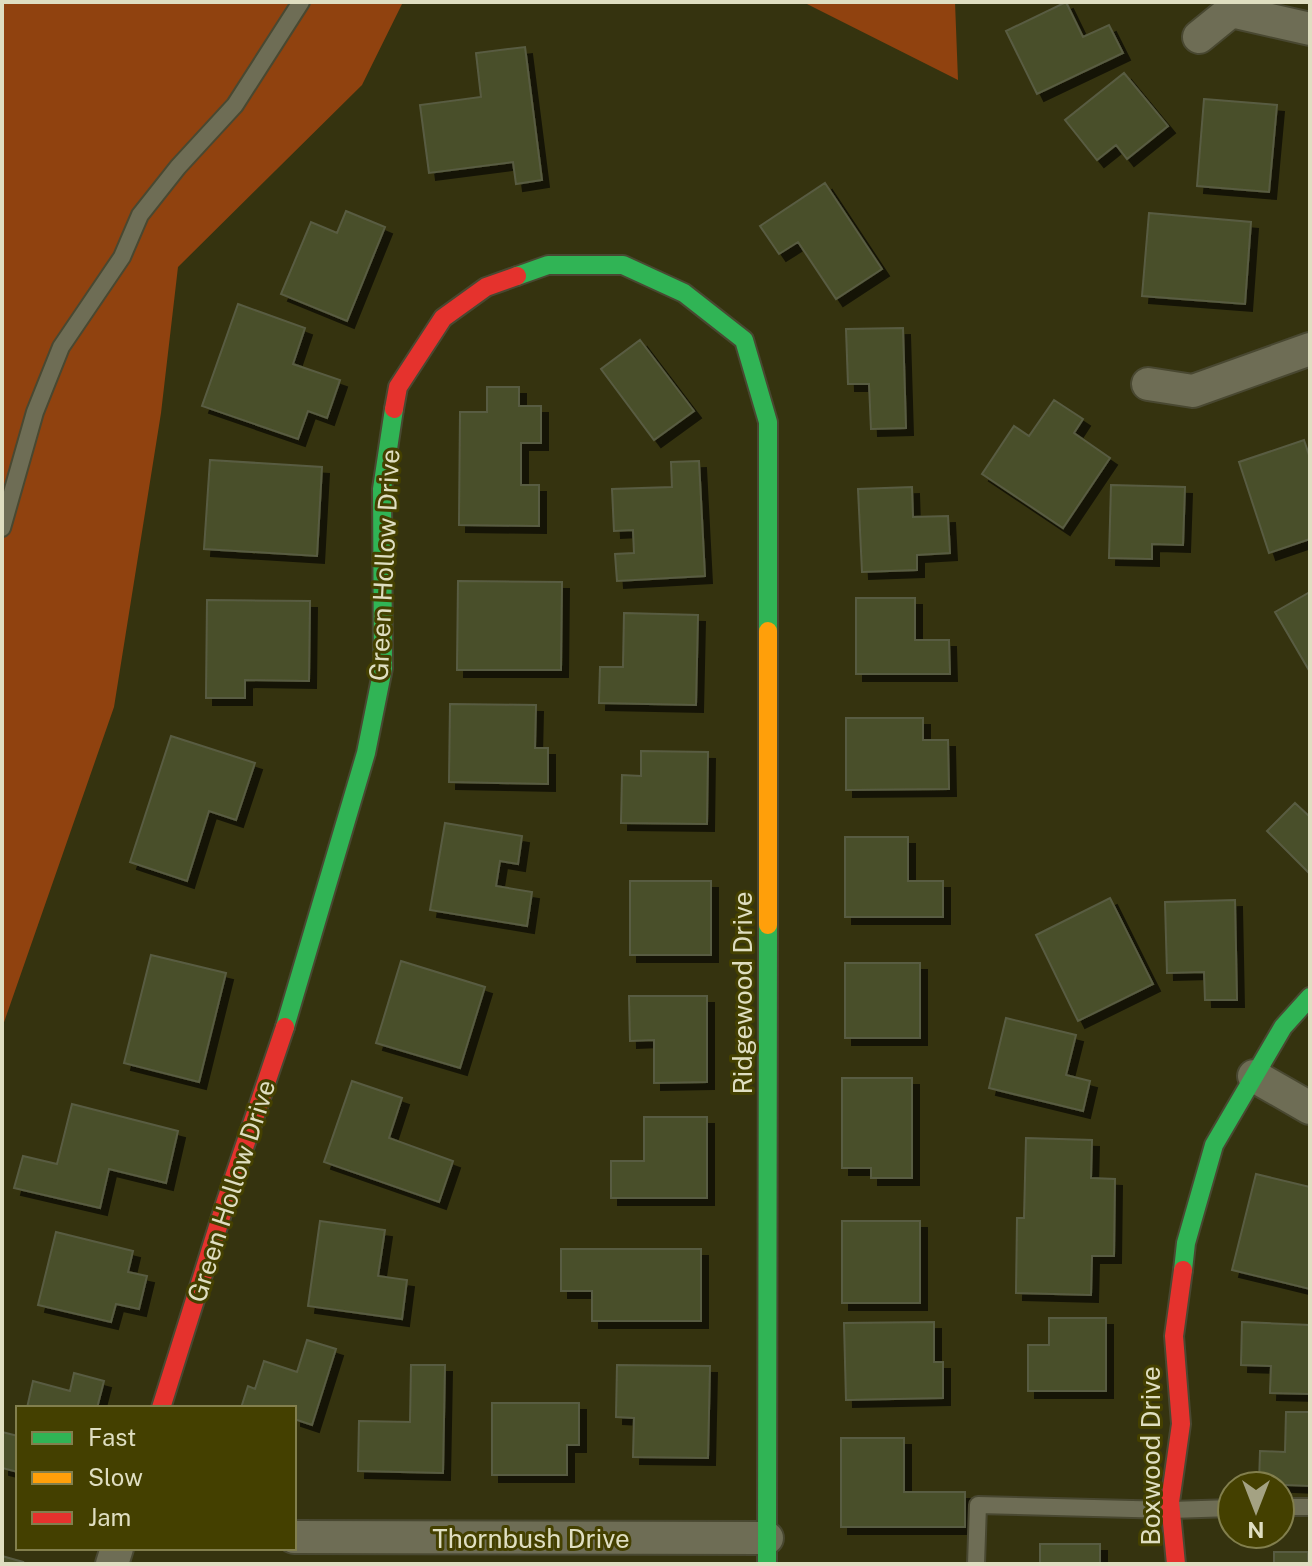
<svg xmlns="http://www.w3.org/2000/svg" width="1312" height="1566" viewBox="0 0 1312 1566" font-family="'Public Sans',sans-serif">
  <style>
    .green { fill: #90420f }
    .building { fill: #4a4f29; stroke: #595c42; stroke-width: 2; filter: url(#shadow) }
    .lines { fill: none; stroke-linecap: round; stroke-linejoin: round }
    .lane-casing { stroke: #494831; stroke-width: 20 }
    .street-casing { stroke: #494831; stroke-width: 36 }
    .fast-casing { stroke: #494831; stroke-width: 22 }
    .slow-casing { stroke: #494831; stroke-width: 22 }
    .jam-casing { stroke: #494831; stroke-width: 22 }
    .lane { stroke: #6e6d55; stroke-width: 16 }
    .street { stroke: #6e6d55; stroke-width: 32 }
    .fast { stroke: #30b455; stroke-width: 18 }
    .slow { stroke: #ff9f0a; stroke-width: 18 }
    .jam { stroke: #e5322d; stroke-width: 18 }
    .labels { text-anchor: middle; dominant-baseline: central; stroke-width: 6; stroke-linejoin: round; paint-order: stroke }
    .street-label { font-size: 26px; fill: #dfdec1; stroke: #444000 }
  </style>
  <defs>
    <filter id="shadow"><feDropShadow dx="7" dy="7" stdDeviation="0" flood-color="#0009"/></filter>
  </defs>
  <rect width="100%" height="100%" fill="#35330f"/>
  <path class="green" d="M2,2H403L362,85L178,267L161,413L114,707L2,1028Z
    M790,2H955L958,80L805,3Z"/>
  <path class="building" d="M1066,2L1083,37L1109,25L1123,53L1037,94L1006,31Z
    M525,47L542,180L516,184L513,162L429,173L420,105L481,97L476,53Z
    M1124,73L1168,126L1127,159L1116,145L1097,160L1065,120Z
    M1204,99L1277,105L1269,192L1197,186Z
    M825,183L882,269L836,299L798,242L779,254L760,226Z
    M346,211L385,227L347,321L281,294L311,222L337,233Z
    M1149,213L1251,222L1245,304L1142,296Z
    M238,304L305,328L293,364L340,380L327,418L308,411L298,439L202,406Z
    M903,328L906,428L871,429L869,384H848L846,329Z
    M640,340L694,411L654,440L601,369Z
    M487,387H519V406H541V443H521V485H539V526L459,525L460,412H487Z
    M1054,400L1083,419L1074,433L1110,458L1063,528L982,474L1014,426L1029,436Z
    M1304,440L1310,458V539L1269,553L1239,462Z
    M210,460L322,467L317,556L204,549Z
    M699,461L705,576L617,581L615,554L634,553L633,530L614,531L612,489L672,487L671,462Z
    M1111,485L1185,487L1183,545L1152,544V559L1109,558Z
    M912,487L913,517L948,516L950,553L917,555V570L862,572L858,489Z
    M458,581L562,582L561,670H457Z
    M1310,592V672L1275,612Z
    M856,598H915V640H949L950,674H856Z
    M207,600L310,601L309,681L245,680V698H206Z
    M624,613L698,615L696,705L599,703L600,667H623Z
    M450,704L536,705L535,748H548V784L449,782Z
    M846,718H923V740H948L949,789L846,790Z
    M171,736L255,763L236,820L209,811L187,881L130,862Z
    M641,751L708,752L707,824L621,823L622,775L641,776Z
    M1295,803L1310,817V874L1267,831Z
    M445,823L522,836L518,864L500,861L496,886L532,892L527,926L430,910Z
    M845,837H908V881H943V917H845Z
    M630,881H711V955H630Z
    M1110,898L1153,984L1078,1021L1036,935Z
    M1235,900L1237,1000H1205L1204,972L1167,973L1165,902Z
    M151,955L226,973L199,1082L124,1063Z
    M401,961L485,987L460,1068L376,1043Z
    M845,963H920V1038H845Z
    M629,996H707V1082L654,1083V1040L630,1041Z
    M1006,1018L1076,1035L1066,1075L1090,1081L1083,1111L989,1088Z
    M842,1078H912V1178H871V1168H842Z
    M352,1081L402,1098L389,1138L453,1161L439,1202L324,1162Z
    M72,1104L178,1131L166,1183L109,1169L100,1208L14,1188L23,1156L57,1164Z
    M644,1117H707V1198H611V1161H644Z
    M1026,1138L1092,1140L1091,1178L1115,1179L1114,1256H1092L1091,1295L1016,1293L1017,1218H1024Z
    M1256,1174L1310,1187V1289L1232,1270Z
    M320,1221L385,1230L378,1276L407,1280L402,1319L308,1306Z
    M842,1221H920V1303H842Z
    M56,1232L133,1251L128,1272L147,1276L139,1309L116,1304L111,1322L38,1305Z
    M561,1249H701V1321H592V1291H561Z
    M1049,1318H1106V1391H1028V1345H1049Z
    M934,1322V1362H943V1398L846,1400L844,1323Z
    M1242,1322L1310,1325V1394L1270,1393L1271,1366L1241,1365Z
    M307,1340L336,1349L312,1425L294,1419V1408H241L248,1386L255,1389L264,1361L297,1372Z
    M411,1365H445L443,1473L358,1471L359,1421L410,1422Z
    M617,1365L710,1366L708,1458L633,1457L634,1418L616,1417Z
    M74,1373L104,1381L97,1408H27L33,1381L70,1391Z
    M492,1403H579V1445H567V1475H492Z
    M1286,1412H1310V1486L1259,1484L1260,1451L1285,1452Z
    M2,1432L18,1436V1472L2,1468Z
    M841,1438H904V1492H965V1527H841Z
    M1040,1544H1100V1564H1040Z
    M1274,1552H1308V1564H1274Z
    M2,1556L23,1562L22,1564H2Z"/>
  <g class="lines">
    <defs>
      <path id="lane" d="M2,528L35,412L61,347L122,257L140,215L178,167L235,105L301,2
        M1280,1507H1310
        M976,1564L978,1505L1171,1510L1232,1508"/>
      <path id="street" d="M1199,37L1231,11L1310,29
        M1148,384L1193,391L1310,349
        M1254,1076L1310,1108
        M294,1537L767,1538
        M112,1564L117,1548"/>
      <path id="fast" d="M517,276L548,265H623L684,293L744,340L768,422V631
        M285,1027L366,753L383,668L382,489L394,409
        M1183,1270L1186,1243L1214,1145L1283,1027L1310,997
        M767,1564L768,925"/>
      <path id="slow" d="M768,925V631"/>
      <path id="jam" d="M394,409L398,387L443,318L486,287L517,276
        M161,1408L226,1201L285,1027
        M1176,1564L1170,1502L1181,1424L1174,1336L1183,1270"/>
    </defs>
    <use href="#lane" class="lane-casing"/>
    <use href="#street" class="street-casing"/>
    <use href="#fast" class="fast-casing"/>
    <use href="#slow" class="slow-casing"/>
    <use href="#jam" class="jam-casing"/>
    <use href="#lane" class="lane"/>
    <use href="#street" class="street"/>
    <use href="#fast" class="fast"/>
    <use href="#slow" class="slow"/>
    <use href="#jam" class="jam"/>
  </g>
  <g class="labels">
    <g class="street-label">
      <text transform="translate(384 565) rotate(-87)">Green Hollow Drive</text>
      <text transform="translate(742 993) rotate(-90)">Ridgewood Drive</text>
      <text transform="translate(231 1191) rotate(-72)">Green Hollow Drive</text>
      <text transform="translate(1150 1456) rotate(-90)">Boxwood Drive</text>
      <text x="531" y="1538">Thornbush Drive</text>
    </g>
  </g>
  <rect width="1312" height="1566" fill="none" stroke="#dfdec1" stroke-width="8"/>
  <rect x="16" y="1406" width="280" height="144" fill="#444000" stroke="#827f4d" stroke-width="2"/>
  <rect x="32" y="1432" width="40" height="12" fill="#30b455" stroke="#827f4d" stroke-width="2"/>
  <text x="88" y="1446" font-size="24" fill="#dfdec1">Fast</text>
  <rect x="32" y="1472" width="40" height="12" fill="#ff9f0a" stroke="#827f4d" stroke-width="2"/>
  <text x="88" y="1486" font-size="24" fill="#dfdec1">Slow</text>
  <rect x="32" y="1512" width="40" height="12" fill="#e5322d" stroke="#827f4d" stroke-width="2"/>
  <text x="88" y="1526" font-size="24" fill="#dfdec1">Jam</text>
  <g transform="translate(1256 1510) rotate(180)"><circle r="38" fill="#444000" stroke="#827f4d" stroke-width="2"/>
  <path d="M0-6L14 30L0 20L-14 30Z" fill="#a4a283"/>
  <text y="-12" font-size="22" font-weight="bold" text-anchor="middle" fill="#dfdec1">N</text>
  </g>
</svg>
